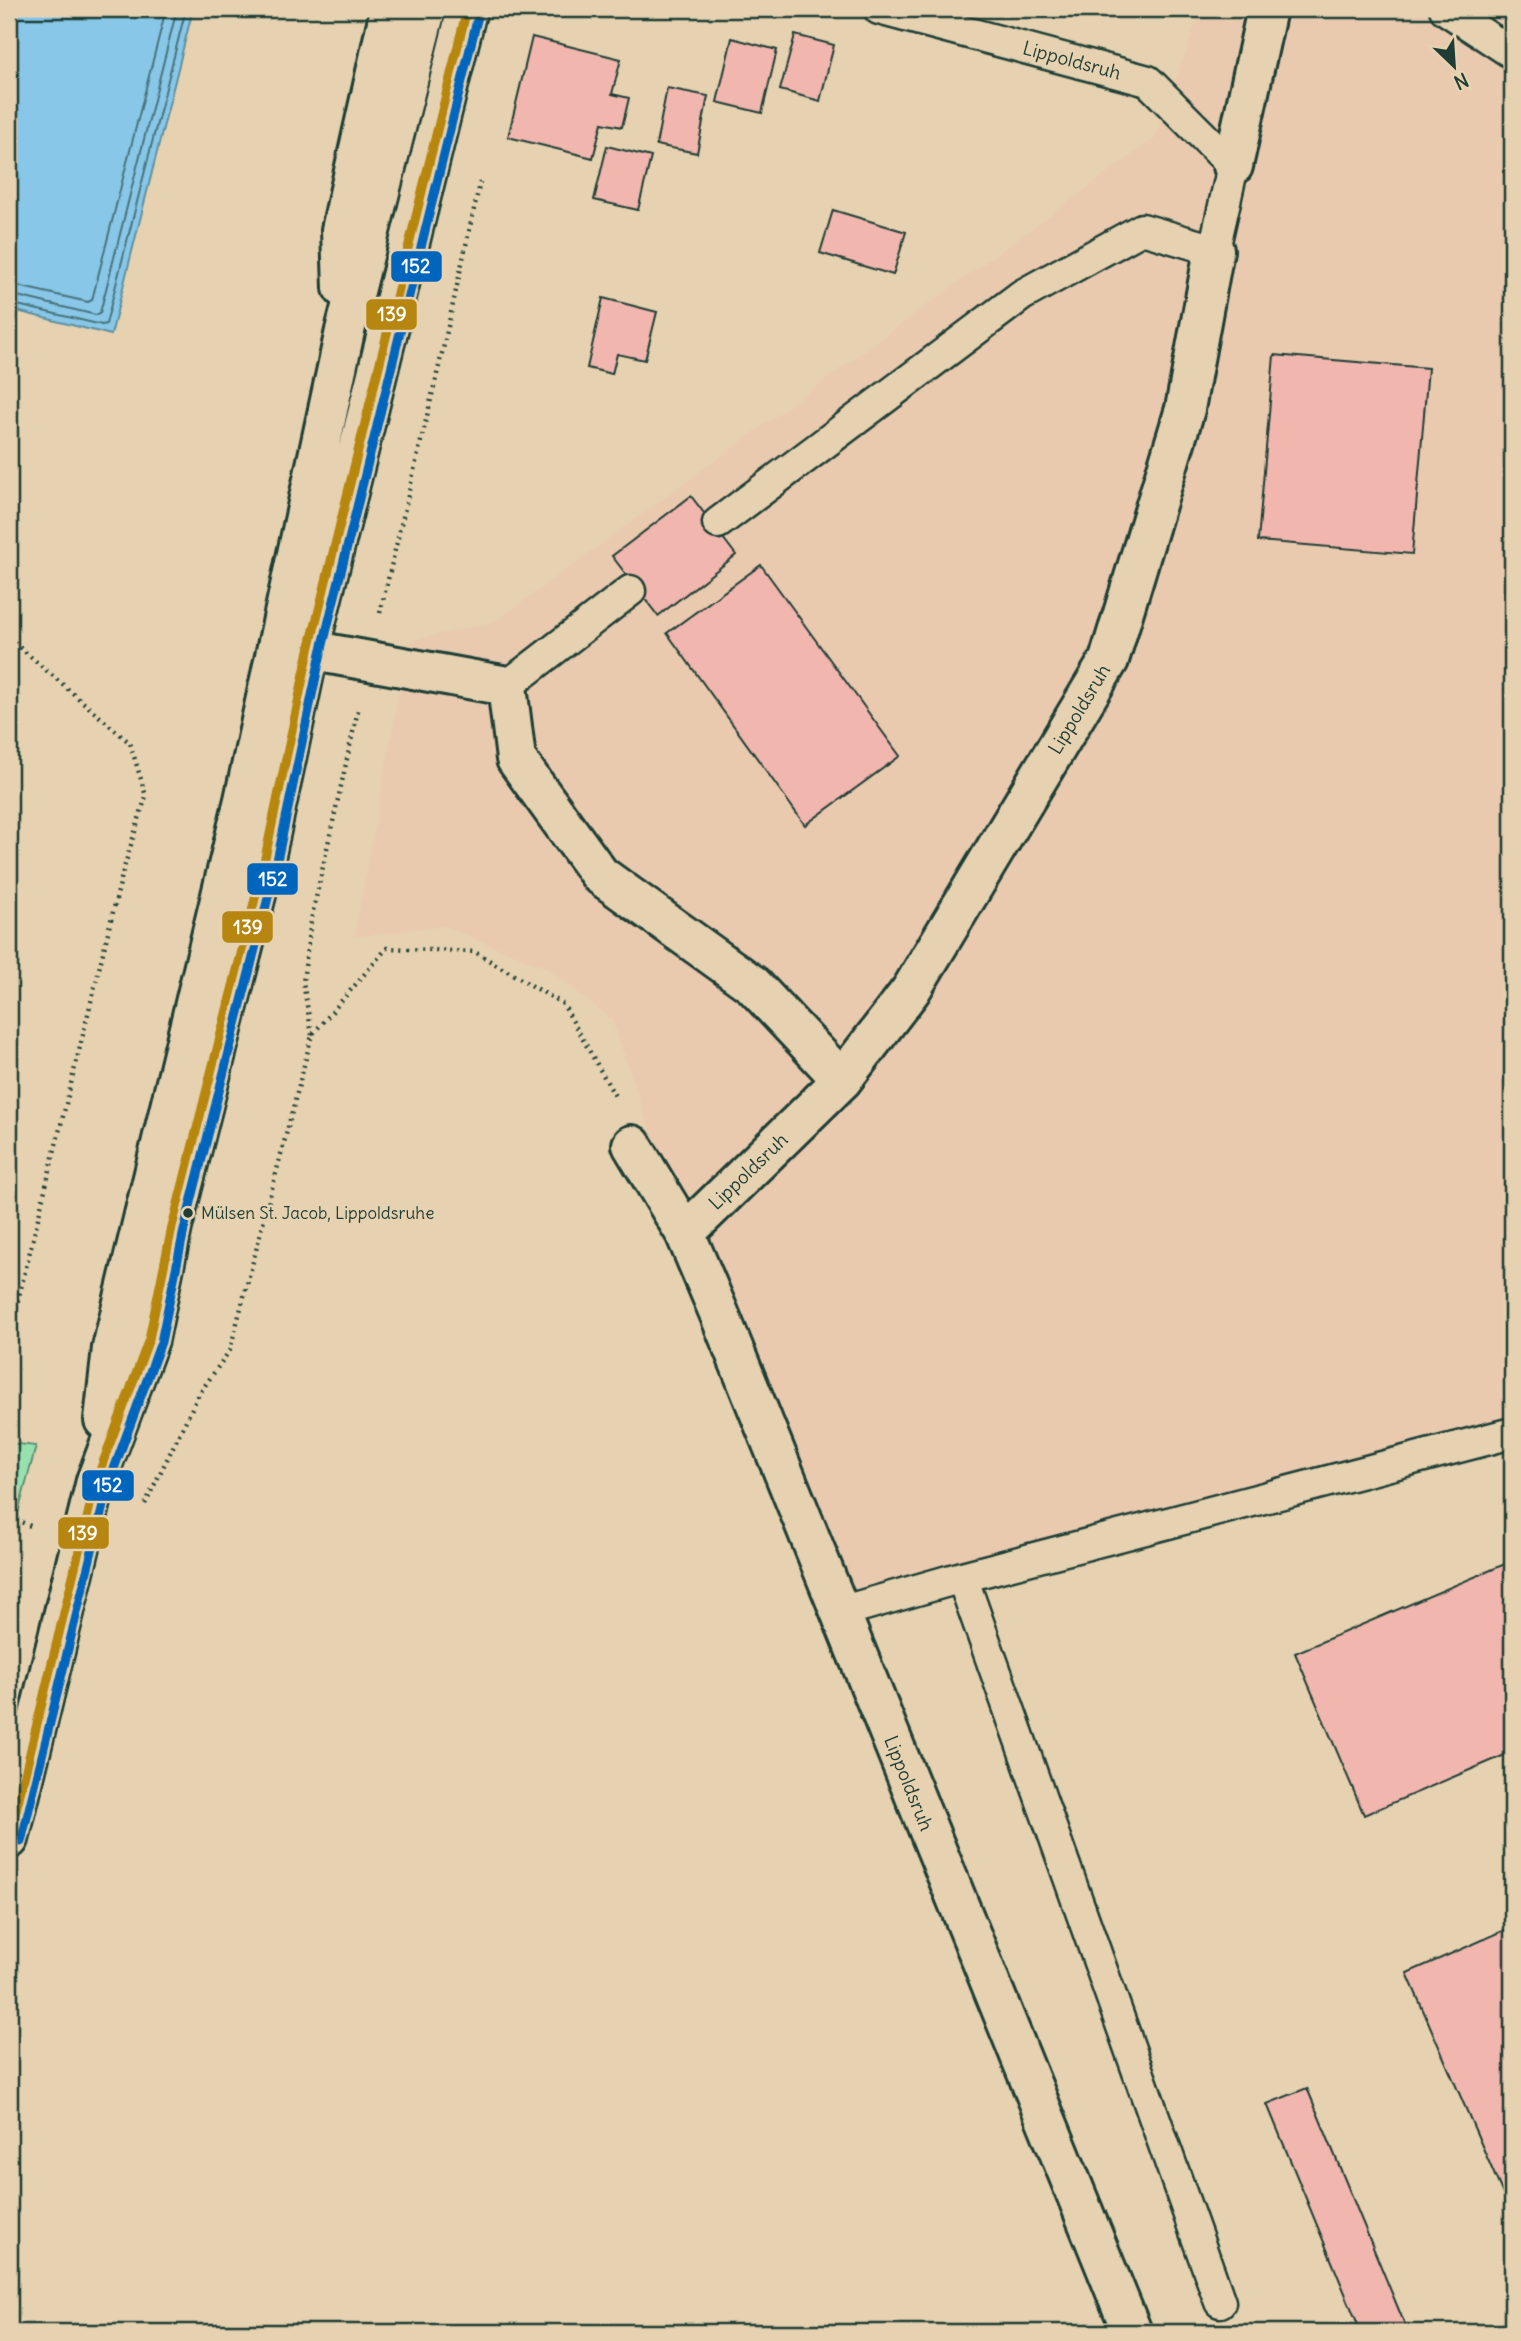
<svg xmlns="http://www.w3.org/2000/svg" width="1521" height="2341" viewBox="0 0 1521 2341" font-family="Delius,sans-serif">
  <style>
    .built { fill: #e9caaf }
    .green { fill: #98e0ae; stroke: #5c8e71; stroke-width: 2 }
    .water { fill: #88c7e8; stroke: #5e90a0; stroke-width: 2 }
    .lines { fill: none; stroke-linecap: round; stroke-linejoin: round }
    .shore { stroke: #49747c; stroke-width: 2 }
    .building { fill: #f1b6ae; stroke: #1f3d34; stroke-width: 2 }
    .lane-casing { stroke: #1f3d34; stroke-width: 35 }
    .street-casing { stroke: #1f3d34; stroke-width: 44 }
    .primary-casing { stroke: #1f3d34; stroke-width: 44 }
    .path { stroke: #1f3d34; stroke-width: 4.5; stroke-dasharray: 2 5; stroke-linecap: butt }
    .lane { stroke: #e6d2b0; stroke-width: 30 }
    .street { stroke: #e6d2b0; stroke-width: 38 }
    .primary { stroke: #e6d2b0; stroke-width: 38 }
    .bus-1-casing { stroke: #e6d2b0; stroke-width: 14 }
    .bus-2-casing { stroke: #e6d2b0; stroke-width: 14 }
    .bus-1 { stroke: #b68610; stroke-width: 9 }
    .bus-2 { stroke: #0065bd; stroke-width: 9 }
    .bus-dot { fill: #1f3d34; stroke: #e6d2b0; stroke-width: 2.5 }
    .labels { text-anchor: middle; dominant-baseline: central; stroke-width: 5; stroke-linejoin: round; paint-order: stroke }
    .bus-label { font-size: 17px; fill: #1f3d34; stroke: #e6d2b0; text-anchor: start }
    .street-label { font-size: 19px; fill: #1f3d34; stroke: #e6d2b0 }
    .line-badge { stroke: #e6d2b0; stroke-width: 2.5 }
    .badge-label { font-size: 19px; text-anchor: middle; font-weight: bold; fill: #fff }
  </style>
  <rect width="100%" height="100%" fill="#e6d2b0"/>
  <filter id="ink" filterUnits="userSpaceOnUse"><feTurbulence type="fractalNoise" baseFrequency=".0143" numOctaves="2"/><feDisplacementMap in="SourceGraphic" scale="14" xChannelSelector="R" yChannelSelector="G"/><feConvolveMatrix kernelMatrix="1 2 1 2 8 2 1 2 1" color-interpolation-filters="sRGB"/></filter>
  <g filter="url(#ink)">
    <path class="built" d="M1201,9H1512V1435L840,1612L685,1233L612,1020L547,968L443,926L354,937L409,641L496,621L1155,138Z
      M9,786L20,872L9,923Z"/>
    <path class="green" d="M9,1443L36,1446L9,1546Z"/>
    <path class="water" d="M9,9H193L111,335L9,309Z"/>
    <g class="lines">
      <path class="shore" d="M9,284L88,302L92,300L166,9
        M9,294L96,315L100,313L177,9
        M9,303L102,325L106,324L186,9"/>
    </g>
    <path class="building" d="M795,35L834,45L820,101L780,90Z
      M532,37L621,59L612,94L629,98L622,127L602,123L593,158L508,137Z
      M732,38L777,50L762,113L717,102Z
      M667,88L708,96L697,153L656,145Z
      M607,146L651,157L638,210L594,200Z
      M833,210L906,232L893,275L820,253Z
      M603,298L657,312L645,360L617,354L612,374L587,368Z
      M1274,355L1428,368L1412,554L1258,541Z
      M691,496L736,555L658,616L612,556Z
      M761,565L900,756L805,825L667,633Z
      M1512,1561V1752L1364,1815L1295,1653Z
      M1512,1927V2215L1407,1973Z
      M1307,2088L1408,2332H1361L1267,2104Z"/>
    <g class="lines">
      <defs>
        <path id="lane" d="M1445,9L1512,53
          M718,523L1022,295L1142,229L1214,250L1233,166L1148,81L879,9
          M507,686L630,591
          M962,1577L1220,2302
          M840,1612L962,1577L1512,1433"/>
        <path id="street" d="M1233,166L1267,9
          M309,650L507,686L516,759L600,875L753,985L842,1080L911,990L1109,660L1185,409L1214,250
          M632,1145L685,1233L719,1313L1132,2332
          M685,1233L842,1080"/>
        <path id="primary" d="M343,288L341,230L390,9
          M104,1420L112,1348L244,800L345,331L426,9
          M9,1839L96,1481L149,1339L172,1227L263,867L309,650L467,9"/>
      </defs>
      <use href="#lane" class="lane-casing"/>
      <use href="#street" class="street-casing"/>
      <use href="#primary" class="primary-casing"/>
      <path class="path" d="M519,20L522,9
        M380,613L443,349L480,182
        M9,638L130,743L146,796L123,871L9,1337
        M312,1035L303,982L311,920L358,710
        M145,1504L199,1394L230,1350L312,1035L387,948L475,952L563,1004L616,1098
        M9,1517L33,1527"/>
      <use href="#lane" class="lane"/>
      <use href="#street" class="street"/>
      <use href="#primary" class="primary"/>
      <defs>
        <path id="bus-1" d="M9,1839L96,1481L149,1339L172,1227L263,867L309,650L467,9"/>
        <path id="bus-2" d="M21,1842L108,1485L161,1342L184,1230L275,870L321,653L479,12"/>
      </defs>
      <use href="#bus-1" class="bus-1-casing"/>
      <use href="#bus-2" class="bus-2-casing"/>
      <use href="#bus-1" class="bus-1"/>
      <use href="#bus-2" class="bus-2"/>
    </g>
  </g>
  <circle class="bus-dot" cx="188" cy="1213" r="6"/>
  <g class="labels">
    <g class="bus-label">
      <text x="201" y="1213">Mülsen St. Jacob, Lippoldsruhe</text>
    </g>
    <g class="street-label">
      <text transform="translate(1072 60) rotate(15)">Lippoldsruh</text>
      <text transform="translate(1079 709) rotate(-59)">Lippoldsruh</text>
      <text transform="translate(748 1171) rotate(-44)">Lippoldsruh</text>
      <text transform="translate(909 1783) rotate(68)">Lippoldsruh</text>
    </g>
  </g>
  <g class="line-badge">
    <rect x="390" y="250" width="53" height="33" rx="7" fill="#0065bd"/>
    <rect x="365" y="298" width="53" height="33" rx="7" fill="#b68610"/>
    <rect x="246" y="862" width="53" height="34" rx="7" fill="#0065bd"/>
    <rect x="221" y="910" width="53" height="34" rx="7" fill="#b68610"/>
    <rect x="81" y="1469" width="54" height="33" rx="7" fill="#0065bd"/>
    <rect x="57" y="1516" width="53" height="34" rx="7" fill="#b68610"/>
  </g>
  <g class="badge-label">
    <text x="416" y="273">152</text>
    <text x="392" y="321">139</text>
    <text x="273" y="886">152</text>
    <text x="248" y="934">139</text>
    <text x="108" y="1492">152</text>
    <text x="83" y="1540">139</text>
  </g>
  <rect width="1521" height="2341" fill="none" stroke="#e6d2b0" stroke-width="35"/>
  <rect x="18" y="18" width="1486" height="2306" fill="none" stroke="#1f3d34" stroke-width="2.5" filter="url(#ink)"/>
  <g transform="translate(1454 66) rotate(155)" stroke="#e6d2b0" stroke-width="5" paint-order="stroke">
  <path d="M0-5L12 26L0 18L-12 26Z" fill="#1f3d34"/>
  <text y="-10" font-size="19" font-weight="bold" text-anchor="middle" fill="#1f3d34">N</text>
  </g>
</svg>
